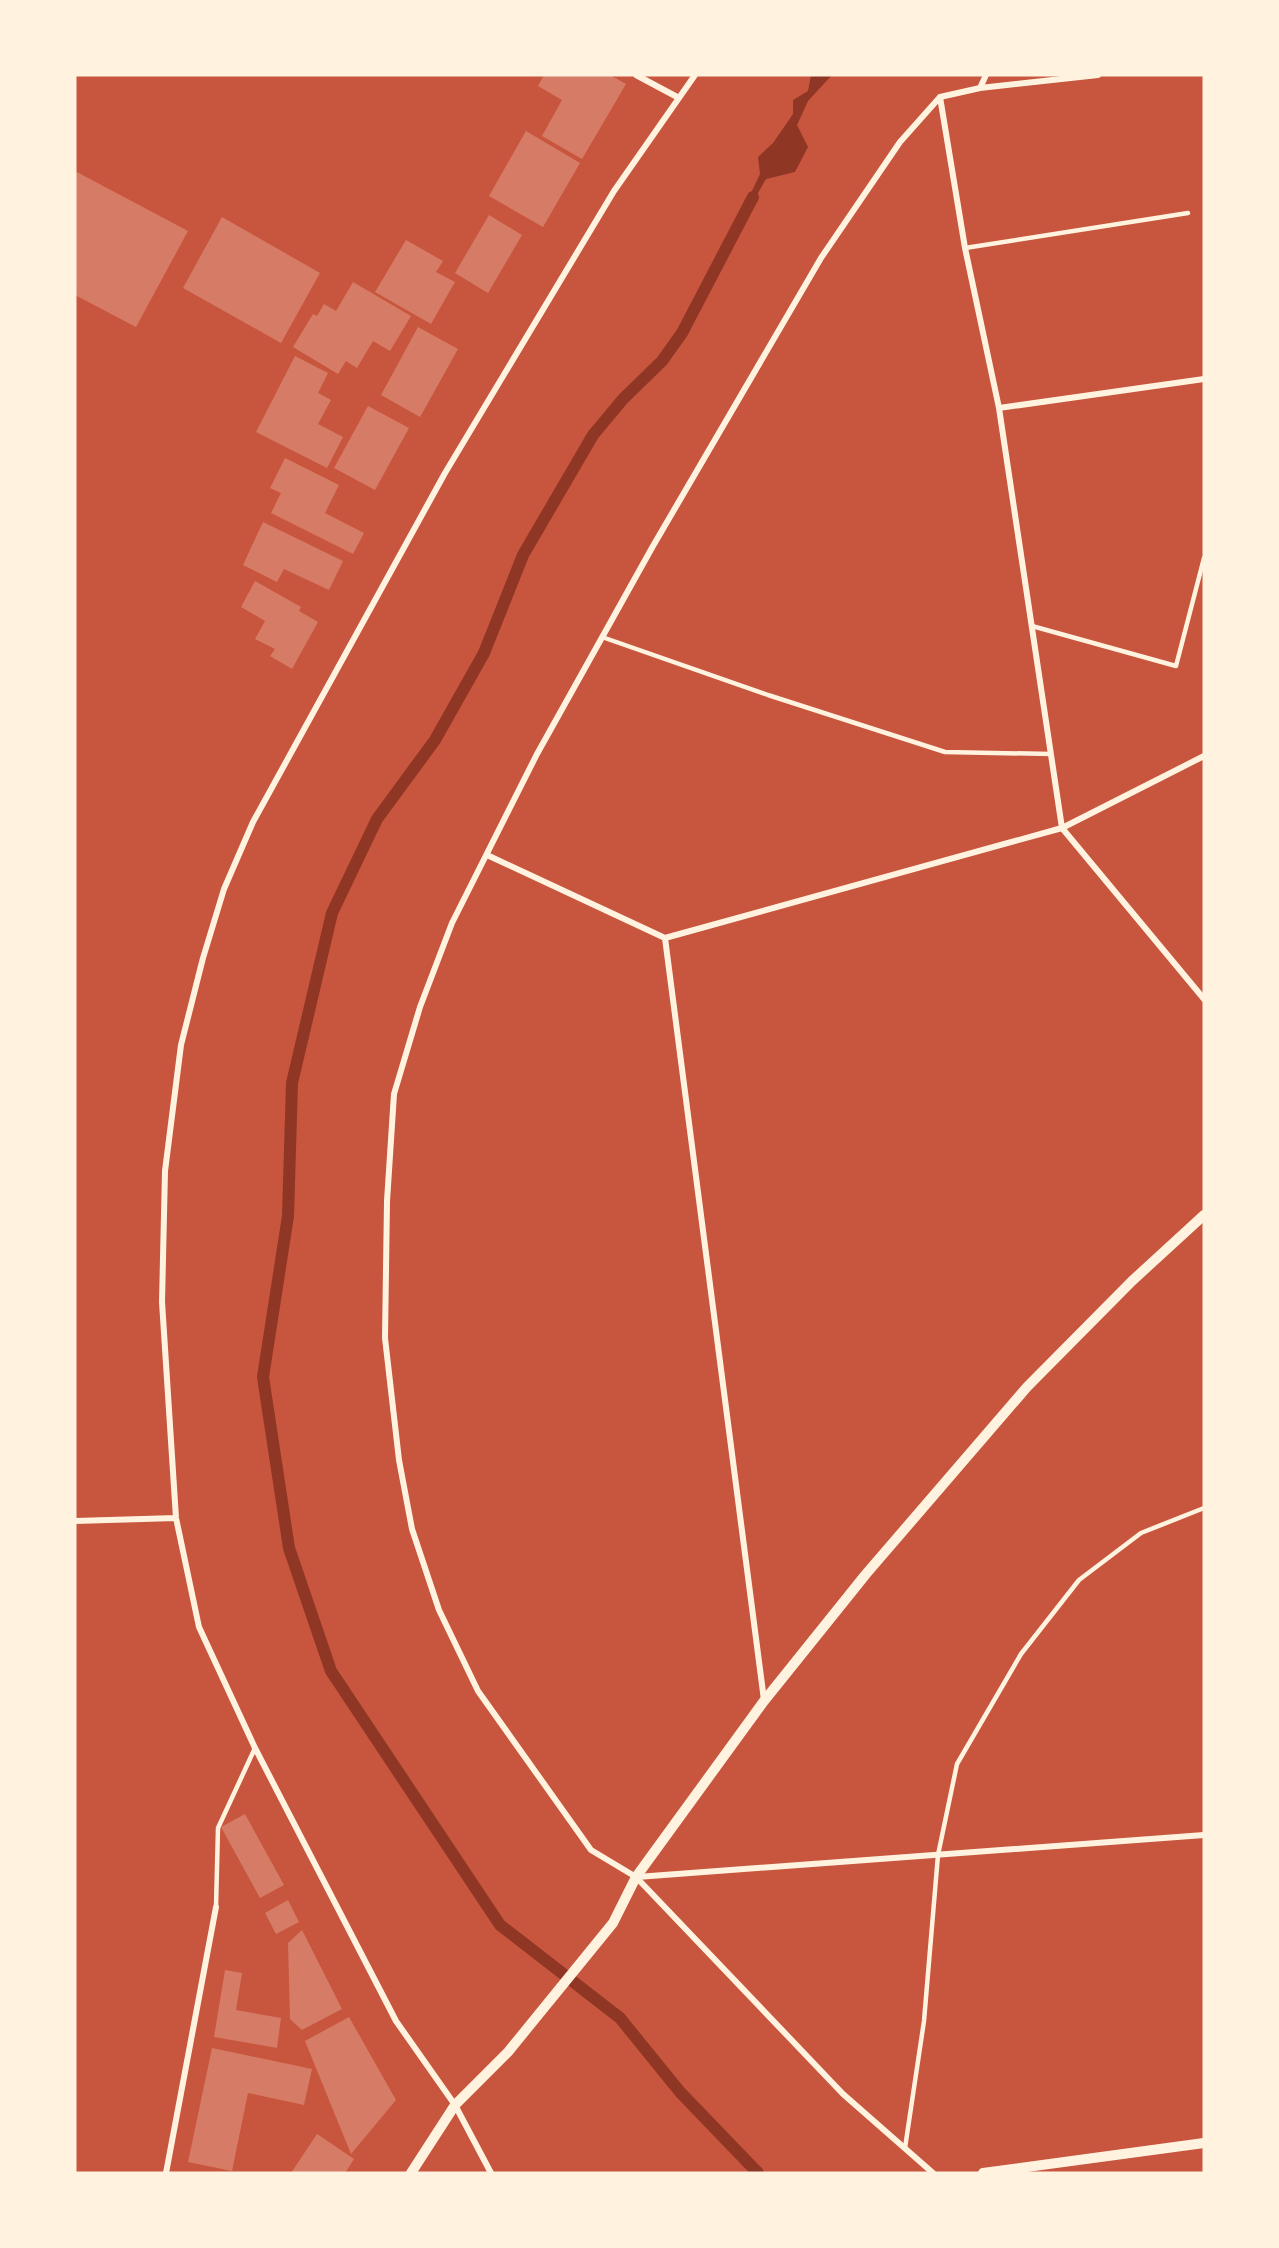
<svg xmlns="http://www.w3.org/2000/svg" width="1279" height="2248" viewBox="0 0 1279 2248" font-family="'Archivo Narrow',sans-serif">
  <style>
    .water { fill: #8f3625 }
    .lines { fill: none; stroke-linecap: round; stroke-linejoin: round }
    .stream { stroke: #8f3625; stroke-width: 12 }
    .building { fill: #d67c66 }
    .service { stroke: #fff3e0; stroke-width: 4.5 }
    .minor { stroke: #fff3e0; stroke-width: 6 }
    .tertiary { stroke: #fff3e0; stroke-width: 10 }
  </style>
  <rect width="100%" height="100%" fill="#c8553d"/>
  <path class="water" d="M811,75H832L808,101L797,125L808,147L795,172L766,179L747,212L744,208L760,174L758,157L773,143L793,114V100L808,91Z"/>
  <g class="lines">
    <path class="stream" d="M753,197L682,333L662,361L623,399L593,435L523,555L484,653L435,740L377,819L332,913L292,1083L288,1216L263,1377L289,1548L331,1671L500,1925L620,2018L680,2092L758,2173"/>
  </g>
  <path class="building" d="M544,75H610L626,84L582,159L542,136L562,100L538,86Z
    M526,131L580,163L543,227L489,196Z
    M75,171L188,231L136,327L75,295Z
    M489,215L522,235L488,293L455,273Z
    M222,217L320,273L281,343L183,288Z
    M406,240L443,261L436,272L455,282L431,324L375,292Z
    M353,282L411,316L390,351L373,341L357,368L346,361L338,374L293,347L313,314L317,316L324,304L336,311Z
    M418,327L458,349L420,417L381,395Z
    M295,356L328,373L318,393L331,400L318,424L343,437L327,468L256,432Z
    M368,406L409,428L375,490L334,468Z
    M285,458L339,485L325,513L364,533L353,554L271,513L281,493L270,488Z
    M263,522L343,561L329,590L284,569L277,582L243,565Z
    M255,581L301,607L299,611L318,622L292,669L270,656L275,649L255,639L265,621L241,607Z
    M245,1814L284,1885L260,1898L221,1827Z
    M288,1900L299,1922L276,1934L265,1913Z
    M302,1930L342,2009L302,2030L290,2019L288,1943Z
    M225,1970L242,1973L236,2010L281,2018L277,2048L214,2037Z
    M349,2017L396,2100L351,2154L305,2041Z
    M212,2048L312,2069L304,2105L248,2093L232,2171L188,2162Z
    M317,2134L354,2159L345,2173H291Z"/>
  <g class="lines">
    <path class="service" d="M965,248L1188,213
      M1032,626L1176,666L1204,558
      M602,637L768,695L945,752L1051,754
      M216,1907L218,1828L255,1748
      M905,2148L924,2021L938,1855L957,1764L1021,1654L1079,1580L1141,1533L1204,1508"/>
    <path class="minor" d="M636,75L679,98
      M980,88L1098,75
      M940,97L965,248L999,408L1062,828L1204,999
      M999,408L1204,379
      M487,855L665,938L1062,828L1204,756
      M665,938L764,1700
      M75,1521L176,1518
      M637,1877L1204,1835
      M166,2173L216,1907
      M491,2173L455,2105L396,2021L255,1748L199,1627L176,1518L162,1302L165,1171L181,1045L203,958L224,889L253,822L445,473L614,191L695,75
      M933,2173L843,2094L636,1877L591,1850L478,1691L439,1610L412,1529L399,1460L385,1338L387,1201L394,1094L420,1007L452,923L537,754L653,546L821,258L900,142L940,97L980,88L986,75"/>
    <path class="tertiary" d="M411,2173L455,2105L508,2052L613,1923L636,1877L764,1701L866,1574L1027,1387L1132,1281L1204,1215
      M983,2173L1204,2143"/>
  </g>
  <rect width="1279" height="2248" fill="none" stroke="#fff3e0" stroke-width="153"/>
</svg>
